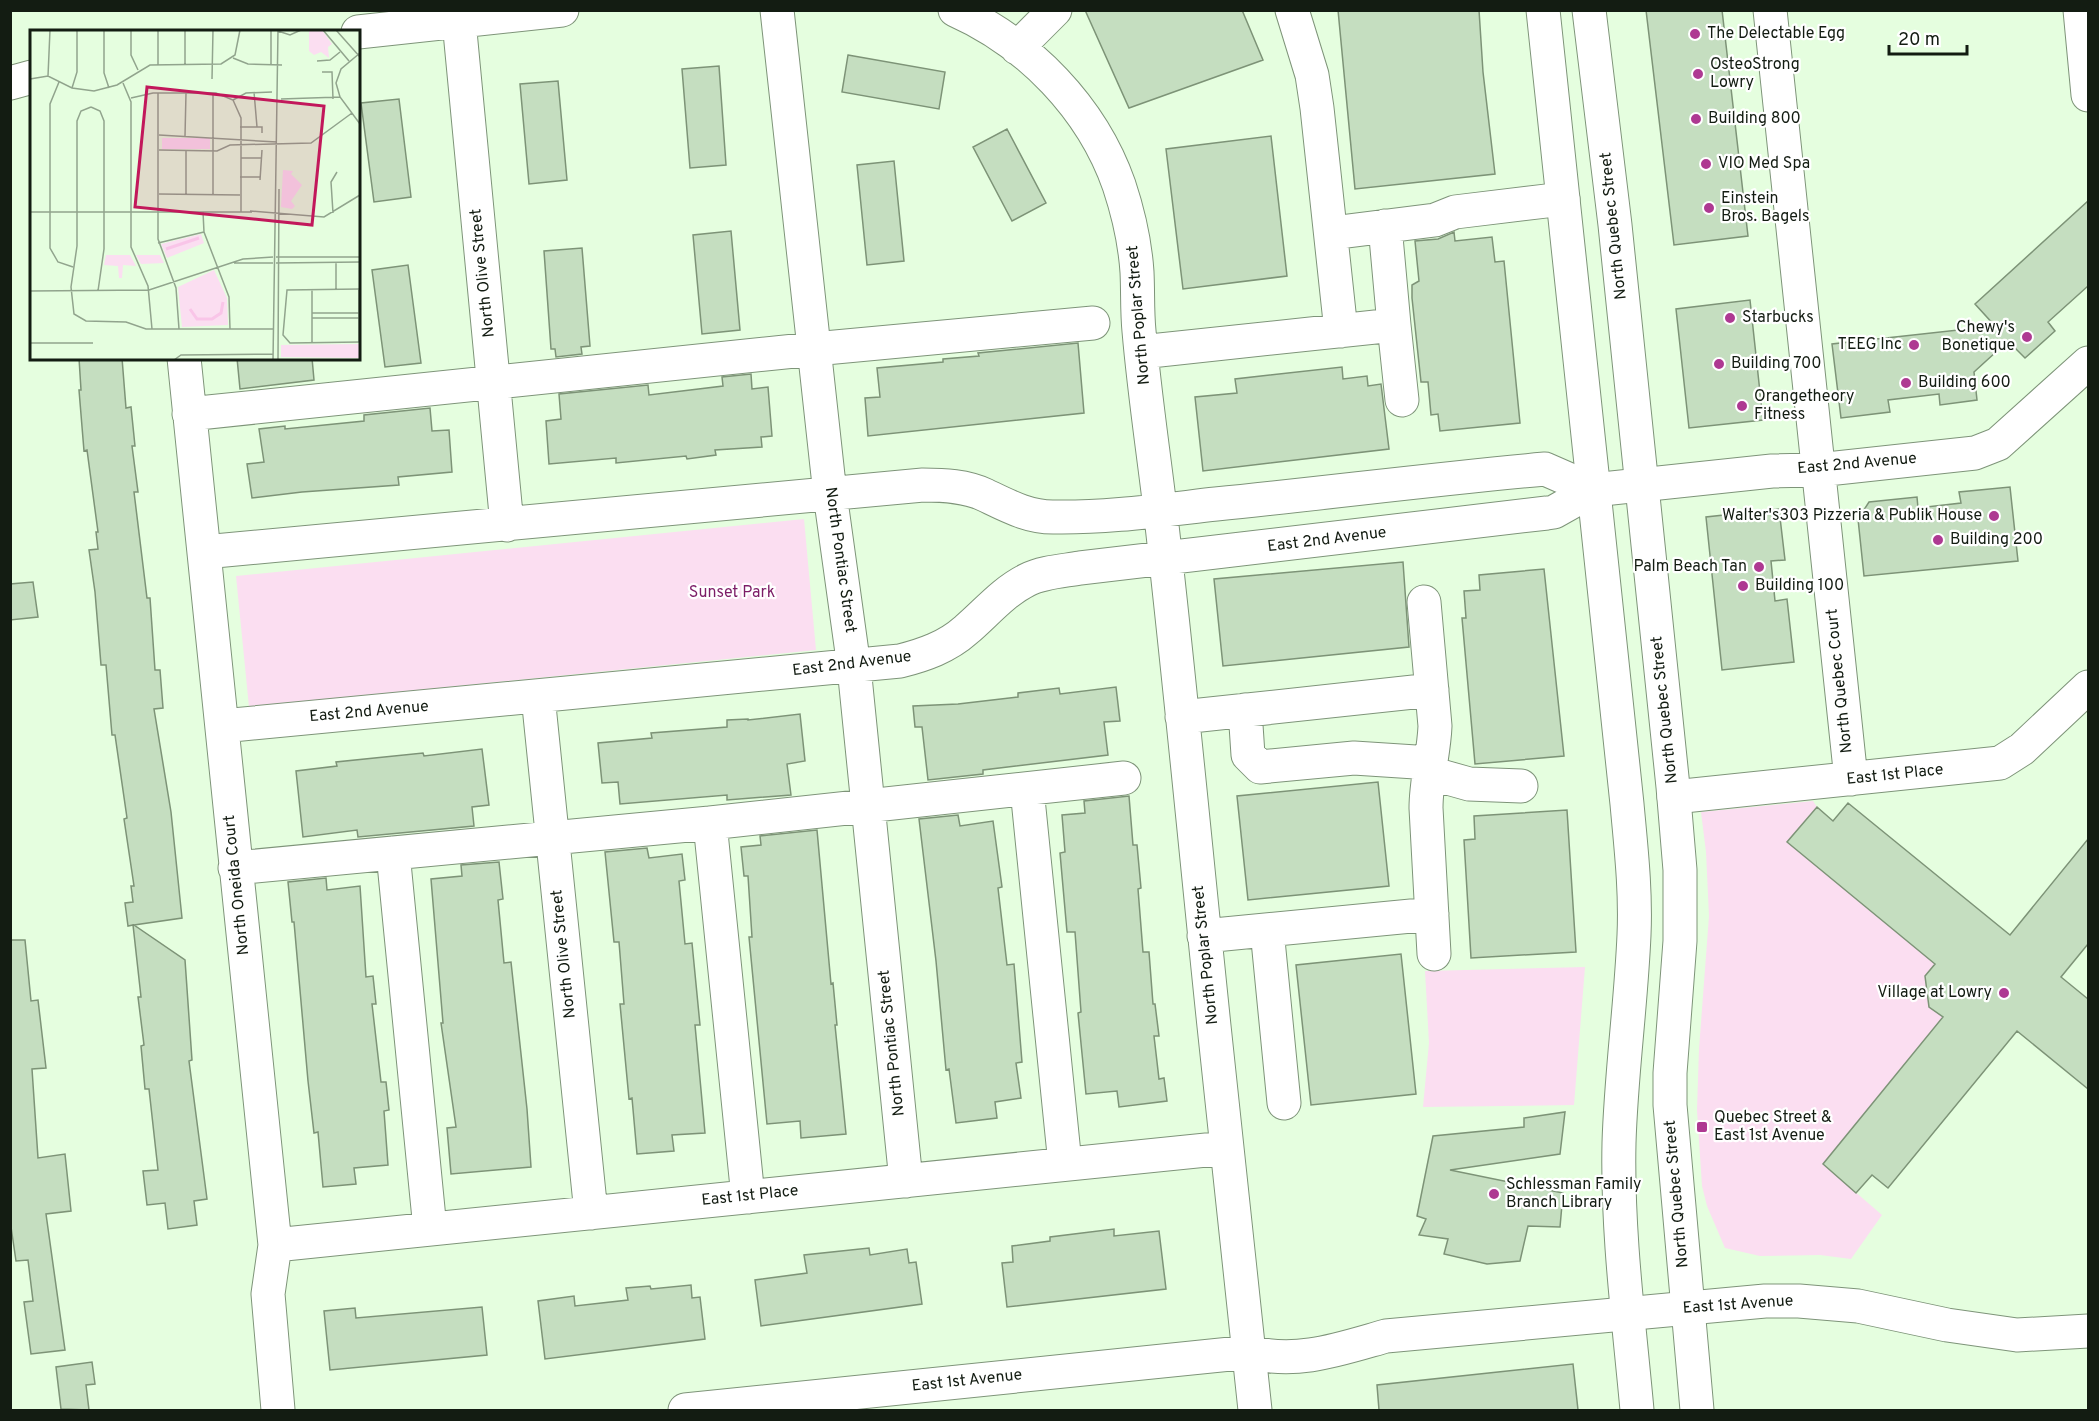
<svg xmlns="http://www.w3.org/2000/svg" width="2099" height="1421" viewBox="0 0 2099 1421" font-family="Overpass,sans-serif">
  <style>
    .green { fill: #fbdef1 }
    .building { fill: #c5dec0; stroke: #7d9377; stroke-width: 1.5 }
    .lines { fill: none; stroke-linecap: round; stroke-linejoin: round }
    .minor-casing { stroke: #7e9479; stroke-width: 35 }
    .major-casing { stroke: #7e9479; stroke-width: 35 }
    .minor { stroke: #fff; stroke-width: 33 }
    .major { stroke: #fff; stroke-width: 33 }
    .poi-dot { fill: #ae3992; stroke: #fff; stroke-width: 2 }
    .labels { text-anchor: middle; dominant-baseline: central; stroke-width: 4.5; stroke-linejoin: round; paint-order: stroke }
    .poi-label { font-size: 16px; fill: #131c12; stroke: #fff; text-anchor: start }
    .street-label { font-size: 16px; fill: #131c12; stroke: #fff }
    .park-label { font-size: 16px; fill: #7c1d67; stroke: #fff }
    .inset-river { fill: none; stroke: #f9c5e8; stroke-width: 3 }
    .inset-road { fill: none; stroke: #91a48d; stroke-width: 1.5 }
    .view { fill: #c2185b; fill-opacity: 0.15; stroke: #c2185b; stroke-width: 3 }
    .inset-edge { fill: none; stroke: #131c12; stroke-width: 3 }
  </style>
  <rect width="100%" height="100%" fill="#e5fedf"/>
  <path class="green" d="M804,519L816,650L249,707L236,576Z
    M1813,801L1817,807L1787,842L1935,963L1925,976L1929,1007L1943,1017L1823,1164L1882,1215L1851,1259L1820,1255L1760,1256L1725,1248L1707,1206L1702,1186L1697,1110L1699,1049L1709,916L1706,852L1701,812Z
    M1585,967L1574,1105L1423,1107L1429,1043L1425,971Z"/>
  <path class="building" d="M1085,10H1242L1263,60L1129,108Z
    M1338,10H1479L1483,72L1495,174L1355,189Z
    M1646,10H1722L1748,236L1674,245Z
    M848,55L945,72L939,109L842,92Z
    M719,66L726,165L690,168L682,69Z
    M558,81L567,180L529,184L520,84Z
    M399,99L411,197L374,202L361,103Z
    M1007,129L1046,203L1012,221L973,147Z
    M1271,136L1287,276L1183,289L1166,149Z
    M894,161L904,261L867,265L857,165Z
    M2088,201V286L2048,322L2055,331L2025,358L2008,341L1974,372L1977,400L1940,405L1939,394L1888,400L1890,412L1841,418L1832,344L1995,326L1975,304Z
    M731,231L740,330L702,334L693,235Z
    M1454,232L1455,241L1492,237L1495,262L1504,261L1520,423L1440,431L1438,414L1431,415L1428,382H1421L1412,298V285L1419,281L1415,241L1438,239Z
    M582,248L590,346L581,347L582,354L556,357L555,349H551L544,251Z
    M408,265L421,363L385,367L372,270Z
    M1750,300L1763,420L1689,428L1676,309Z
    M1078,343L1084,413L868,436L865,398L880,397L877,368L943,362V359L979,356L978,353Z
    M79,358H122L126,408L131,407L135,446H132L138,492H134L147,598H150L155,670H160L163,708L154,709L171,812L182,918L134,925L185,960L192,1060L189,1061L207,1199L194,1201L197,1225L168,1229L165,1203L147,1205L143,1171L158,1170L149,1089H145L141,1046L144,1045L138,997H141L133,925L128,926L125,903L133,902L131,886H134L124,819L127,818L115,735H112L106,665H101L95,592L89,550L98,549L96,532H98L87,450L84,451L79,390H81Z
    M237,358H312L314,380L240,389Z
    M1342,367L1343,379L1367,376L1368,386L1381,384L1389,449L1203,471L1195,397L1237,393L1235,379Z
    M751,374L752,389L768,387L772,436L761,437L762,447L715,450L716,455L687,459L686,456L616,463V458L549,464L546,421L561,419L559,394L648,385L649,395L723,386L722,377Z
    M430,408L432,431L449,430L452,472L398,477L399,485L302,492L252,498L247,464L264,462L259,429L285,426V429L364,421V415Z
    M2010,487L2018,561L1864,576L1858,519L1869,502L1917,497L1918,508L1961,503L1959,492Z
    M1779,509L1785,560L1771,561L1775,601L1787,599L1794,662L1722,670L1706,517Z
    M1403,562L1409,647L1223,666L1214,579Z
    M1544,569L1564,756L1475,764L1462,618H1466L1464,591L1480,590L1479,575Z
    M33,582L38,617L10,620V584Z
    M1116,687L1120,721L1104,722L1108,755L983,770V774L928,780L922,727H915L913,706L958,704L1018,697V693L1059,688L1060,694Z
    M800,714L805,761L787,764L791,795L727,800V795L620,804L618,782L602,783L598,743L652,738L651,733L727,727V720L748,719V720Z
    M482,749L489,805L472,807L474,826L358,837L357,830L303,837L296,771L337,766L336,762L423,753L424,756Z
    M1378,782L1389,886L1248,900L1237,796Z
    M1129,796L1133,845H1137L1141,888L1138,889L1143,952H1149L1153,1004H1155L1159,1036H1154L1159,1079L1164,1078L1167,1101L1119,1107L1117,1091L1086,1094L1078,1013L1081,1012L1075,932H1067L1060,853L1065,852L1062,815L1085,813L1084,801Z
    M1848,803L2010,935L2088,839V944L2061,977L2088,999V1089L2017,1031L1888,1188L1872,1175L1856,1193L1823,1164L1943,1017L1929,1007L1925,976L1935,964L1787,842L1817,807L1833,821Z
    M1567,810L1576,952L1471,958L1464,840L1475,839L1474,816Z
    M958,815L960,826L993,821L1002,887L998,888L1007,965L1014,964L1022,1062L1016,1063L1021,1098L995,1102L997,1118L956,1123L949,1069L946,1070L936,961L919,819Z
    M817,830L831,984L833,983L837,1025H835L846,1134L801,1138L800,1121L767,1124L749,937H752L748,876H744L741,847L761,845L760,836Z
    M647,848L649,858L682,854L685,880L679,881L685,944L692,943L700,1025H695L705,1133L672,1135L674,1151L637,1154L632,1098L629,1099L620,1004H624L619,942H614L605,852Z
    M499,862L503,899L498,900L504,963L511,962L527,1109L531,1167L451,1174L447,1128L456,1127L441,1023H443L431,879L462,876L461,865Z
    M326,878L327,890L360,886L366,977L373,976L376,1004H372L381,1082H386L389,1110L384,1111L388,1165L354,1168L356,1184L323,1187L318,1132L314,1133L308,1081L294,922H292L288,882Z
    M10,940H25L31,1001L38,1000L46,1068L32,1069L38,1158L65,1154L71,1211L46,1214L65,1350L31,1354L24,1302L33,1301L28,1260L16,1261L10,1220Z
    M1401,954L1416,1094L1311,1105L1296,965Z
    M1565,1112L1560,1154L1450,1170L1563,1193L1560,1227L1528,1226L1520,1261L1487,1264L1444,1254L1448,1239L1419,1235L1426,1219L1417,1216L1433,1136L1524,1127V1118Z
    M1114,1229V1236L1159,1231L1166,1289L1007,1307L1002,1263L1013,1262L1012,1246L1050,1241V1237Z
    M869,1248L870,1255L907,1249L909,1263L916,1262L922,1304L761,1326L755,1280L807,1273L804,1255Z
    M691,1285L692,1298L700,1297L705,1339L545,1359L538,1301L574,1296L575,1306L628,1300L626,1288L650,1286L651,1289Z
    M482,1307L487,1355L330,1370L324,1311L355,1308L356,1318Z
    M92,1362L95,1384L86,1385L89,1410L61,1409L56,1367Z
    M1573,1364L1578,1410H1379L1377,1385Z"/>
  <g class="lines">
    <defs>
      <path id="minor" d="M777,10L830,494L854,667L906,1181
        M955,10C1029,43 1092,108 1119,185C1128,212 1135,242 1137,272C1138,292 1137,311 1139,331C1144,390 1153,449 1160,508C1180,681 1196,854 1214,1026C1227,1154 1242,1282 1255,1410
        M1292,10L1312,75L1317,108L1341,331
        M1770,10L1851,779
        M2080,10L2088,95
        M459,21L507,525
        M358,32L562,10
        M1017,48L1055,10
        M10,83L32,77
        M1385,226L1394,325
        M1332,233L1435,220L1455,212L1563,199
        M1141,352L1394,325L1402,400
        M184,358L275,1245L268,1294L278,1410
        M189,414L814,349L1093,323
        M204,552L923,485C944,485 966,486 985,495C1008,506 1028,517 1053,517C1107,518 1162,510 1216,504C1326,493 1435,479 1545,469L1593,490
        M1424,602L1435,726C1434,753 1426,780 1426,808L1434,954
        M538,696L591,1213
        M1245,710L1248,755L1260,767L1354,758L1431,763
        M1182,717L1432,690
        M222,726L900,661C924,655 947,647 966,630C986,613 1003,592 1027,580C1043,572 1063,571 1080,568L1547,513L1554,512L1593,490L1772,471L1818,470L1975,453L1998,444L2088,363
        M1430,773L1469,784L1521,786
        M1027,789L1065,1164
        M1674,797L2000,763L2022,749L2088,687
        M710,823L748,1197
        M393,853L430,1229
        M235,868L710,823L1124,778
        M1267,930L1284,1103
        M1204,936L1432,914
        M275,1245L1226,1148
        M685,1410L1250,1352C1296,1365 1340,1349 1386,1336L1765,1301H1799L1858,1306L1947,1325L2017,1335L2088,1331"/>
      <path id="major" d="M1543,10L1627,804C1631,848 1636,891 1634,935C1631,1005 1621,1074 1619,1143C1617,1232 1629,1322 1637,1410
        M1589,10L1615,225L1673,787L1680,870V941L1670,1073V1105L1697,1410"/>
    </defs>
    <use href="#minor" class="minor-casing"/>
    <use href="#major" class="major-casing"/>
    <use href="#minor" class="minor"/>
    <use href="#major" class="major"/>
  </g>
  <g class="poi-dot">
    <circle cx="1695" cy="34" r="6"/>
    <circle cx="1698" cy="74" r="6"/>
    <circle cx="1696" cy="119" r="6"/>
    <circle cx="1706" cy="164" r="6"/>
    <circle cx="1709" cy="208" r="6"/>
    <circle cx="1730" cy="318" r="6"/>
    <circle cx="2027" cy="337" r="6"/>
    <circle cx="1914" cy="345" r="6"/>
    <circle cx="1719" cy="364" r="6"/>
    <circle cx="1906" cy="383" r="6"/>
    <circle cx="1742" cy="406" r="6"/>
    <circle cx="1994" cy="516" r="6"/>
    <circle cx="1938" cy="540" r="6"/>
    <circle cx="1759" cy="567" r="6"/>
    <circle cx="1743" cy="586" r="6"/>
    <circle cx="2004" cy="993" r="6"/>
    <rect x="1696" y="1121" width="12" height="12" rx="3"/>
    <circle cx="1494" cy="1194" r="6"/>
  </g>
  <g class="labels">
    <g class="poi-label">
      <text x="1707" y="34">The Delectable Egg</text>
      <text x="1710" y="65">OsteoStrong<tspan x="1710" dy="18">Lowry</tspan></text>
      <text x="1708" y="119">Building 800</text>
      <text x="1718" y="164">VIO Med Spa</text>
      <text x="1721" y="199">Einstein<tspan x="1721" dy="18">Bros. Bagels</tspan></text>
      <text x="1742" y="318">Starbucks</text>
      <text x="2015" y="328" text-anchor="end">Chewy's<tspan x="2015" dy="18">Bonetique</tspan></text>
      <text x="1902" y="345" text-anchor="end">TEEG Inc</text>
      <text x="1731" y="364">Building 700</text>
      <text x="1918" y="383">Building 600</text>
      <text x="1754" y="397">Orangetheory<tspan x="1754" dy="18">Fitness</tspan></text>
      <text x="1982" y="516" text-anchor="end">Walter's303 Pizzeria &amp; Publik House</text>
      <text x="1950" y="540">Building 200</text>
      <text x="1747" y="567" text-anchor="end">Palm Beach Tan</text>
      <text x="1755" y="586">Building 100</text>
      <text x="1992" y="993" text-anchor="end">Village at Lowry</text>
      <text x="1714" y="1118">Quebec Street &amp;<tspan x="1714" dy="18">East 1st Avenue</tspan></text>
      <text x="1506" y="1185">Schlessman Family<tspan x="1506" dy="18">Branch Library</tspan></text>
    </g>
    <g class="street-label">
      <text transform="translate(1614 226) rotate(-96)">North Quebec Street</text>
      <text transform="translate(483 273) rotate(-96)">North Olive Street</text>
      <text transform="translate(1139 315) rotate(-95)">North Poplar Street</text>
      <text transform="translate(1857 464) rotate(-5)">East 2nd Avenue</text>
      <text transform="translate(1327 540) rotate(-7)">East 2nd Avenue</text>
      <text transform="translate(840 560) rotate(82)">North Pontiac Street</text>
      <text transform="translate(852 664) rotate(-7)">East 2nd Avenue</text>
      <text transform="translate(1840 681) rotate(-96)">North Quebec Court</text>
      <text transform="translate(1665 710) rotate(-96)">North Quebec Street</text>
      <text transform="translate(369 712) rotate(-5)">East 2nd Avenue</text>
      <text transform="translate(1895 775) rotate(-6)">East 1st Place</text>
      <text transform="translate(237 885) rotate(-96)">North Oneida Court</text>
      <text transform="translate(564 954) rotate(-96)">North Olive Street</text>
      <text transform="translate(1206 955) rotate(-96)">North Poplar Street</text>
      <text transform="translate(892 1043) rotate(-96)">North Pontiac Street</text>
      <text transform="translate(1677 1194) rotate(-95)">North Quebec Street</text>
      <text transform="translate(750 1196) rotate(-6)">East 1st Place</text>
      <text transform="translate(1738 1305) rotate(-4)">East 1st Avenue</text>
      <text transform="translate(967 1381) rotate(-6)">East 1st Avenue</text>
    </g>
    <g class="park-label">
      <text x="732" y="593">Sunset Park</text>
    </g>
  </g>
  <g transform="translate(30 30)">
    <rect width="330" height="330" fill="#e5fedf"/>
    <path d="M279,0H292L302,14L298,17L299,28L291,22L284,25L279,21ZM132,108H180V119H132ZM253,140L263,141L261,144L272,155L261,171L265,176L262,179L251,177ZM171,204L174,213L137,228L131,214ZM76,225H100L106,236L93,235L92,248H89L88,236L74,235ZM106,225H130L134,233L111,234ZM184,240L197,268L198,295L152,297L148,257ZM330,314V328L251,327V315Z" fill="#fbdef1"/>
    <path class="inset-river" d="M136,219L169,208M160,279L167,289H182L191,283L193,272"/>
    <path class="inset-road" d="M74,0V43L79,58M101,0V25L108,40M128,0V35M155,0V35M293,0L319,31M306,0L330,27M248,1L260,5L271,0M330,23L311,39L306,53L310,67L330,94M203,28L218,34L252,35M287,31L300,30L310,22M241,35V0M292,42H302L303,69M18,46L20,0M0,49L18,46L42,58L64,61L87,55L120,35L191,34L205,25L210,0M182,49L183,0M29,52L20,74V218L28,232L43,237M93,53L101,72V217L118,256L122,299M42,58L47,42V0M224,62L227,97M128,63V209L146,258L149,299M183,63V165M101,68L123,63H186L203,70L211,88V182M251,69L310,67M203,70L216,63L242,62M61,77L51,81L47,91V216L41,257L44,284L56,291L96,292L116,299H243M61,77L70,81L74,91V219L68,261M210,97H232V103M129,105L247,112M155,106L156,63M129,120L187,121L200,115L281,113L322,83M211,128H232M210,147H230M230,150L232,120M129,164L210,165M156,164V120M220,181L294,187L330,165M0,182H222M173,182L174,202L199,267L200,299M303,183L301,152L307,142M128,213L174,202M246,227H330M204,233H243M246,233L330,232M282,259V313M306,259V233M329,259V312M330,259L257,260L253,305L260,313L330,312M0,261L119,260L213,229L243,227M282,283H329M282,288H329M0,313H63M144,330L151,325L243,324M243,330L248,0M248,330L249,159M253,330H295"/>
    <path class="view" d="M117,57L294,76L282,195L105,177Z"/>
    <rect width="330" height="330" class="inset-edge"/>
  </g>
  <rect width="2099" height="1421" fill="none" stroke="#131c12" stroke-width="24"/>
  <path d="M1889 45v9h78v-9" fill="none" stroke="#131c12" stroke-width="3"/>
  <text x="1898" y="45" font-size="18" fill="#131c12" stroke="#ffffff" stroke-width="4.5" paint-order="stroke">20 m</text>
</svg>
